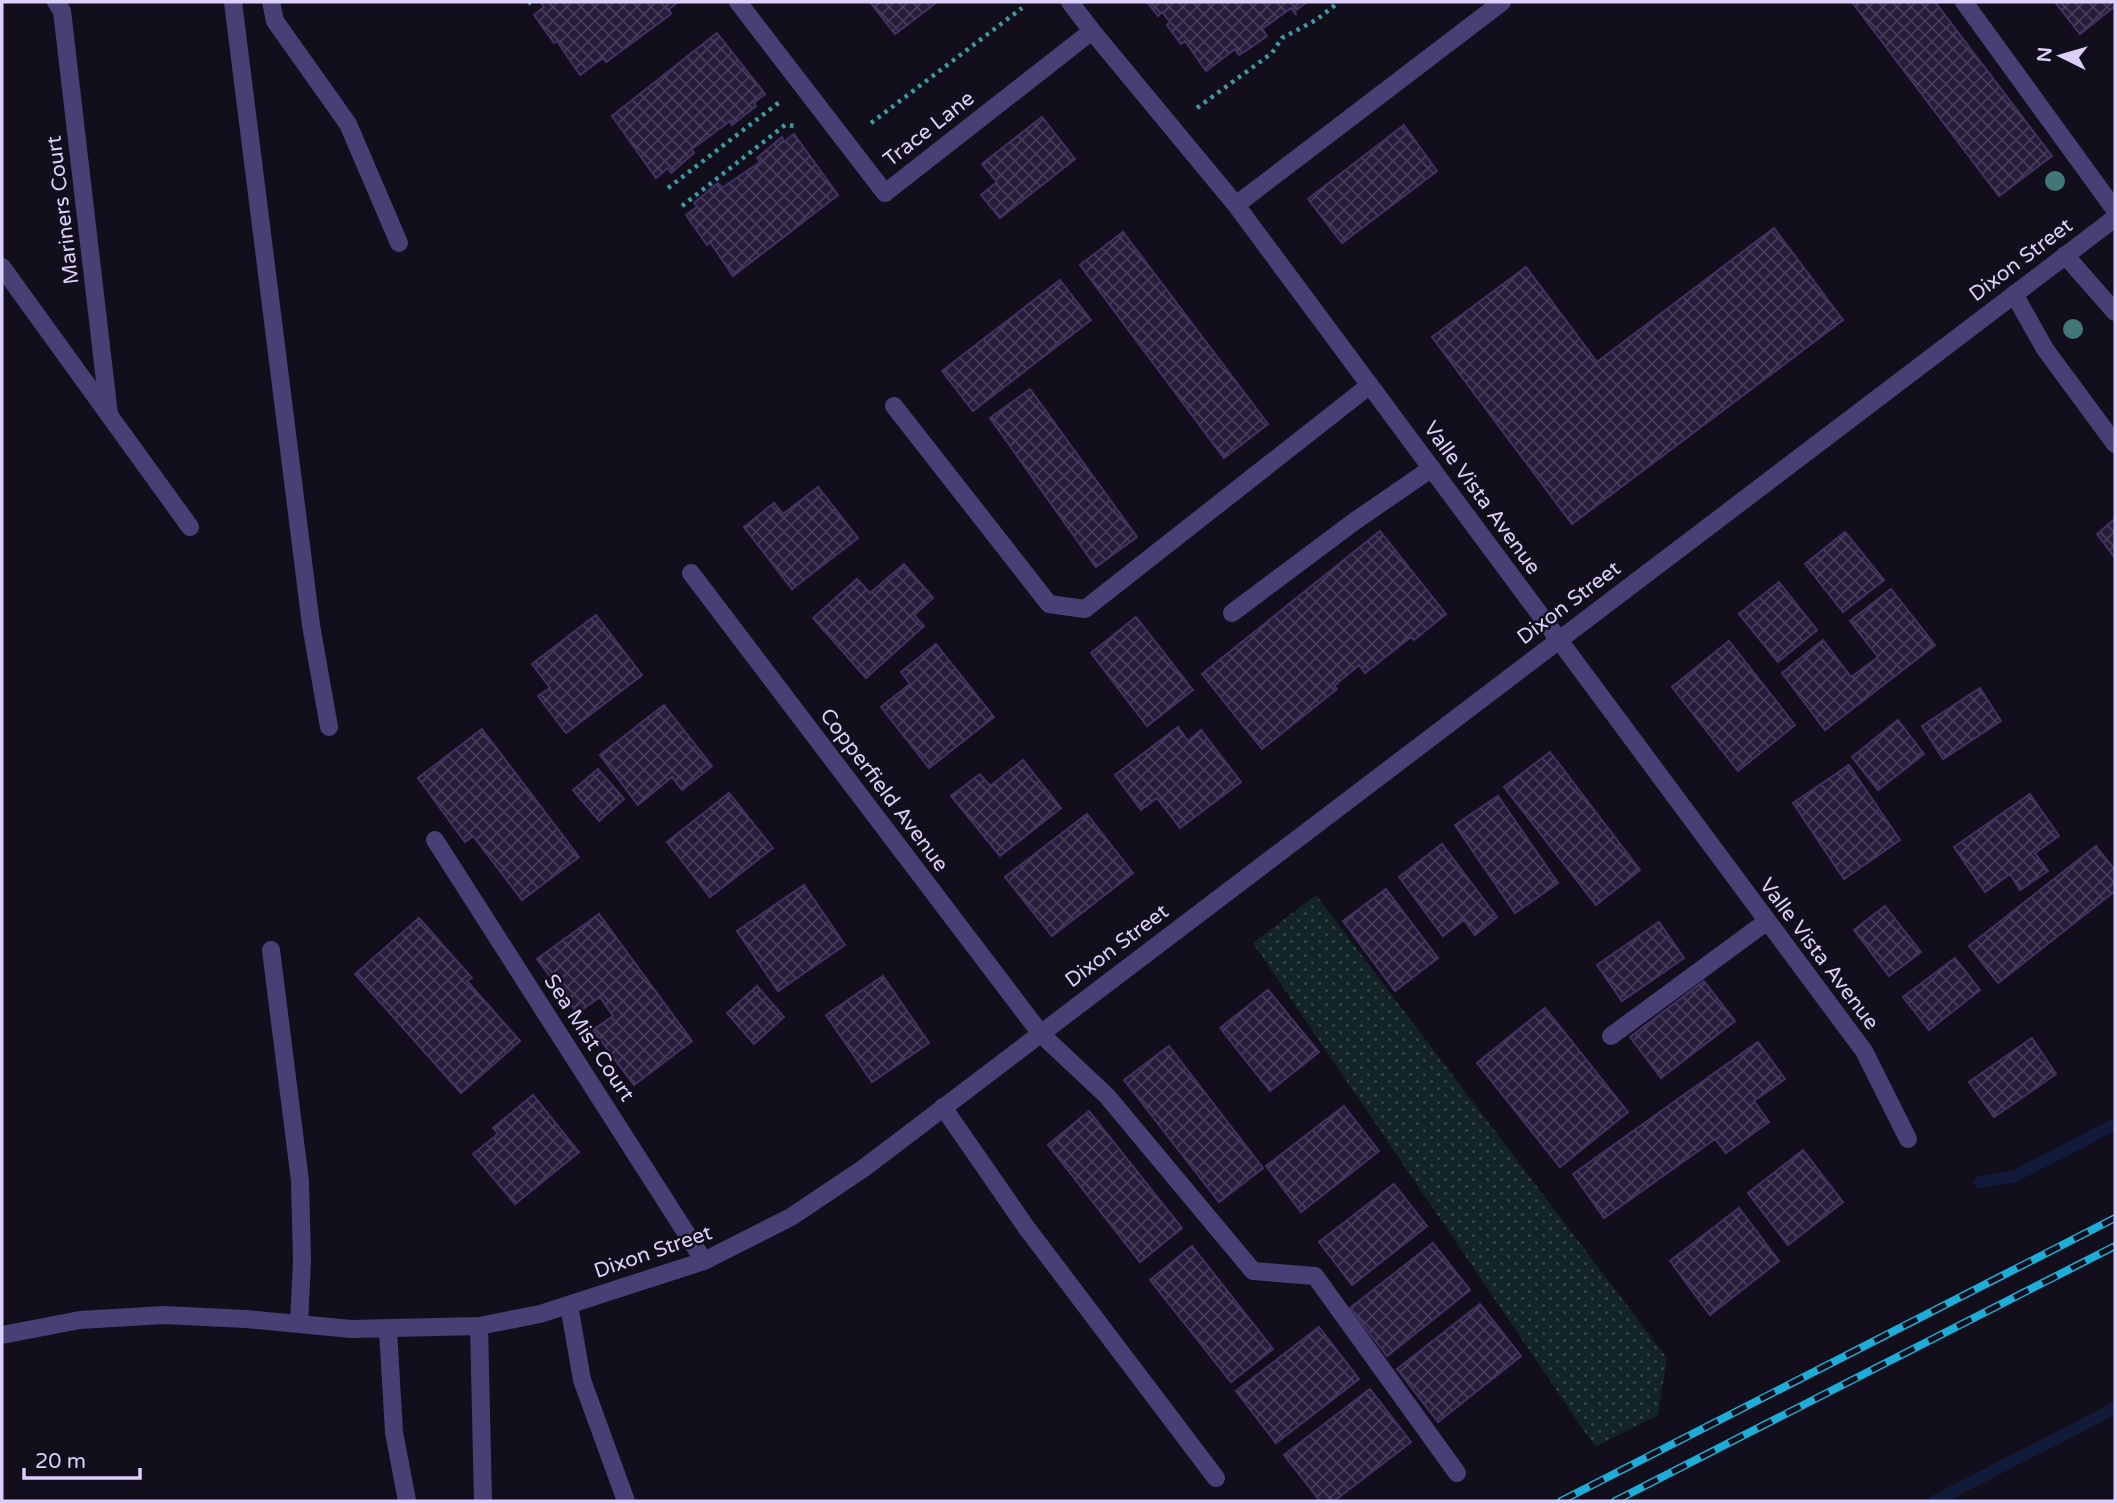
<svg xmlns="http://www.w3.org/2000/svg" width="2117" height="1503" viewBox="0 0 2117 1503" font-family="'Varela Round',sans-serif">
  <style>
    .grass { fill: url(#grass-dots) }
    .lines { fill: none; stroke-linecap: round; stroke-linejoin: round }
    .stream { stroke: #111b39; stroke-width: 12 }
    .building { fill: url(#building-cross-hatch); stroke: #423264; stroke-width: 2 }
    .path { stroke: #3d9aa0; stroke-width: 4.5; stroke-dasharray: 3.5 5; stroke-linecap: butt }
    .minor { stroke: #483f75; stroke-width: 18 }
    .rail-casing { stroke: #1dadd7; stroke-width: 8 }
    .rail { stroke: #130e1c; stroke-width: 5; stroke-dasharray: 16; stroke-linecap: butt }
    .tree { fill: #417877 }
    .labels { text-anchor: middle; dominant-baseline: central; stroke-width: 5; stroke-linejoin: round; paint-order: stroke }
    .street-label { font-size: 21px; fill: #dad0f9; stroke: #130e1c }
  </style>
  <defs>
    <pattern id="grass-dots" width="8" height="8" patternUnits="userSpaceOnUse" patternTransform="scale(1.75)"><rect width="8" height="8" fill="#122426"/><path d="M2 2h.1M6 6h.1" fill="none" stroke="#344346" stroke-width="1.8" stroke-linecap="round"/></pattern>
    <pattern id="building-cross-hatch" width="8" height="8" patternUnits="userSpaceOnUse" patternTransform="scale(1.75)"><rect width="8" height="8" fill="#271d3b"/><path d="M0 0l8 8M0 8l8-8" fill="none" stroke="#463d58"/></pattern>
  </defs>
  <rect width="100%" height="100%" fill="#130e1c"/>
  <path class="grass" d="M1316,895L1667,1358L1658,1415L1595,1447L1253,943Z"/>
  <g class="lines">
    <path class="stream" d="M1980,1182L2015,1176L2115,1124
      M1935,1501L2115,1408"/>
  </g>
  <path class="building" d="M543,2H678L669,9L671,14L606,62L603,58L580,75L557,41L554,43L534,15L544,7L541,3Z
    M870,2H937L895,34Z
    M1147,2H1307L1295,11L1296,15L1291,8L1262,29L1267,36L1256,44L1239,55L1235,49L1206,71L1185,41L1181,44L1167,25L1170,22L1162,12L1158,16Z
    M1852,2H1935L2052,156L1999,196Z
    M2055,2H2115V6L2080,34Z
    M717,33L765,94L754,103L756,106L732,125L730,121L692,149L694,153L671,173L668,168L656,178L612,116Z
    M1042,117L1075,159L1000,218L981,195L997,182L982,164Z
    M1404,125L1437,171L1342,243L1308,199Z
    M794,134L838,195L733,276L710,242L707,245L686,215L697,207L694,203L718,183L722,188L760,162L757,158L782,137L784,142Z
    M1774,228L1843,320L1572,524L1432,337L1526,267L1597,362Z
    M1123,232L1268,424L1224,458L1080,265Z
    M1060,280L1091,320L973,411L942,371Z
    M1030,389L1137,537L1096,567L990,418Z
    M818,487L858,538L792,589L744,527L774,503L783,514Z
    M2115,519V558L2097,534Z
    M1380,531L1446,614L1414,640L1411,637L1365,673L1359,665L1334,686L1337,689L1262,749L1202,674Z
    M1845,532L1884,580L1843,612L1805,564Z
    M904,564L933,598L914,615L924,626L866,678L813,618L857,579L870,593Z
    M1779,582L1817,630L1778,662L1739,614Z
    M1891,589L1935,645L1825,730L1782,673L1823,640L1851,677L1878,657L1850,621Z
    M596,615L642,675L566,733L538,696L550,688L532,664Z
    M1136,617L1193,690L1147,726L1091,653Z
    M1729,641L1795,725L1738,771L1672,687Z
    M936,644L994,717L929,768L881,707L910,684L901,672Z
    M1980,688L2001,721L1943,759L1922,726Z
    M664,705L712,766L682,790L672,777L638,805L600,755Z
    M1898,720L1924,754L1878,790L1852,757Z
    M1178,727L1188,741L1201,730L1241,782L1180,828L1157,798L1141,810L1115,775Z
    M482,729L579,857L522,900L473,836L465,842L418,778Z
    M1550,752L1640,870L1596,905L1504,787Z
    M1023,760L1061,808L1000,856L951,796L980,774L990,786Z
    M1849,765L1900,840L1844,879L1793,803Z
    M598,769L624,799L599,821L573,790Z
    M729,793L773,848L710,897L667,842Z
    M2030,794L2059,836L2035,853L2048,871L2020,890L2010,874L1985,892L1954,847Z
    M1498,796L1558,883L1515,913L1455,825Z
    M1087,814L1133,873L1052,936L1005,877Z
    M1442,844L1497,917L1475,935L1464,920L1443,936L1399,877Z
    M2096,846L2115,870V891L1998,983L1969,946Z
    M804,885L845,945L778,991L737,931Z
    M1386,889L1438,958L1395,991L1343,921Z
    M1885,906L1921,952L1889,976L1854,930Z
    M599,914L692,1041L634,1085L593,1030L613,1016L600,997L577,1013L537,959Z
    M419,918L472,978L467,981L520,1041L461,1093L355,974Z
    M1659,922L1684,958L1622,1001L1597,965Z
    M1955,958L1980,990L1929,1030L1903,997Z
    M883,976L929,1043L872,1082L826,1015Z
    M1704,981L1735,1021L1661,1078L1630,1037Z
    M757,986L784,1017L754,1044L727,1013Z
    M1268,990L1319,1052L1270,1091L1220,1028Z
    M1545,1008L1628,1112L1560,1167L1477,1063Z
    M2032,1038L2056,1074L1994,1117L1969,1082Z
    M1758,1042L1785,1079L1754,1101L1769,1122L1726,1153L1715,1139L1604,1218L1573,1174Z
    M1169,1046L1263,1168L1219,1202L1124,1080Z
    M533,1095L579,1152L515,1204L473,1154L498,1134L493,1128Z
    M1344,1106L1379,1151L1301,1212L1266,1166Z
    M1089,1111L1182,1228L1140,1262L1048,1145Z
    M1803,1150L1843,1202L1788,1245L1748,1193Z
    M1394,1184L1427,1226L1352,1285L1319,1242Z
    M1739,1208L1779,1261L1710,1315L1670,1261Z
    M1433,1243L1470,1290L1387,1356L1350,1308Z
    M1192,1246L1273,1349L1231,1382L1150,1280Z
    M1480,1304L1521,1356L1438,1422L1397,1369Z
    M1319,1327L1359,1379L1276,1443L1236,1391Z
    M1370,1389L1411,1442L1334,1501H1320L1284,1455Z"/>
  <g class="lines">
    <path class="path" d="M528,4L530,2
      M1197,108L1272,53L1282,38L1316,20L1339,2
      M871,123L1022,8
      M668,188L781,101
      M682,206L785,125L796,126"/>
    <path class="minor" d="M56,2L62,11L109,415
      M233,2L311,625L329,727
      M271,2L275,21L348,124L399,243
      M738,2L885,193L1092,31
      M1070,2L1092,31L1236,205L1864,1051L1908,1139
      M1964,2L2115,210
      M1236,205L1502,2
      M2065,255L2115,312
      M2,267L190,527
      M2014,294L2045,349L2115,444
      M894,406L1049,604L1085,609L1370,385
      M691,573L1041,1034L1107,1096L1253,1271L1315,1276L1457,1473
      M1232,613L1355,521L1432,468
      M435,840L704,1261
      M271,950L300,1181L302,1261L299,1324
      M1611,1036L1766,922
      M943,1107L1026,1227L1216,1478
      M569,1305L582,1380L626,1501
      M479,1326L483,1501
      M388,1330L394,1432L407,1501
      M2,1335L80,1320L164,1315L246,1319L351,1329L479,1326L540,1314L704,1261L791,1217L864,1168L2115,218"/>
    <defs>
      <path id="rail" d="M1561,1501L2115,1218
        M1615,1501L2115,1246"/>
    </defs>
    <use href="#rail" class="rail-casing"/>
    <use href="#rail" class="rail"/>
  </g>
  <g class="tree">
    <circle cx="2055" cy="181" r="10"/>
    <circle cx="2073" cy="329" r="10"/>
  </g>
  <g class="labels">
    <g class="street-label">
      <text transform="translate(929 129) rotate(-38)">Trace Lane</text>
      <text transform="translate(63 210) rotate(-97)">Mariners Court</text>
      <text transform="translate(2021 260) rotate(-37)">Dixon Street</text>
      <text transform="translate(1482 498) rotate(54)">Valle Vista Avenue</text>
      <text transform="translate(1569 603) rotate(-37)">Dixon Street</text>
      <text transform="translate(884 790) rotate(53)">Copperfield Avenue</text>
      <text transform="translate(1117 946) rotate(-37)">Dixon Street</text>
      <text transform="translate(1819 954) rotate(53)">Valle Vista Avenue</text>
      <text transform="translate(589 1038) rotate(57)">Sea Mist Court</text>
      <text transform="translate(653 1252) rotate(-19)">Dixon Street</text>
    </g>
  </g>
  <rect width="2117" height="1503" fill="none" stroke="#dad0f9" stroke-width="7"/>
  <g transform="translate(2061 56) rotate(275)" stroke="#130e1c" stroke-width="5" paint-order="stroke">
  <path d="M0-5L12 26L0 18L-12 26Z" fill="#dad0f9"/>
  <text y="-10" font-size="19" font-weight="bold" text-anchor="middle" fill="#dad0f9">N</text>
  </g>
  <path d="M24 1468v10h116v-10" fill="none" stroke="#dad0f9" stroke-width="3.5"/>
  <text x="35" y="1468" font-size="21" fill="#dad0f9" stroke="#130e1c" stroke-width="5" paint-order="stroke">20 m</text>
</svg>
